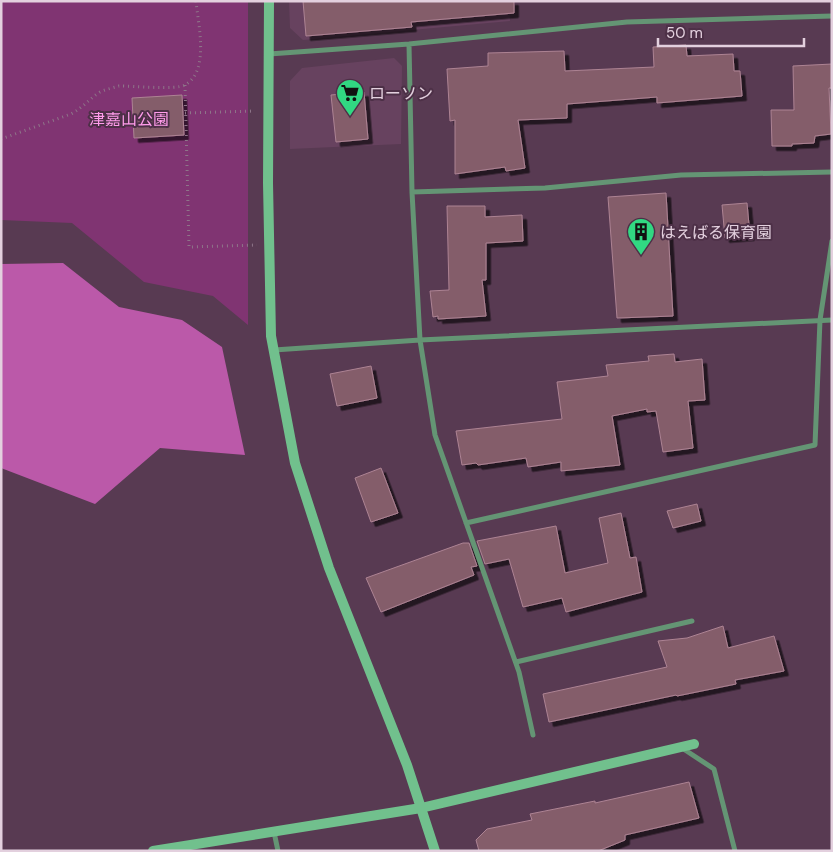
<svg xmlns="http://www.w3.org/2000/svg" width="833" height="852" viewBox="0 0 833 852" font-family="'DM Sans','Noto Sans JP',sans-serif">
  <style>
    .built { fill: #67425f }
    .green { fill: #803472 }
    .forest { fill: #bb59a9 }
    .building { fill: #845d6b; stroke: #ad8393; filter: url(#shadow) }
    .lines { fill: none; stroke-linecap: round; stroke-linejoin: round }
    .path { stroke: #8e7589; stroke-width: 3; stroke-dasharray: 1 4; stroke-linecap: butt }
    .street { stroke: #649574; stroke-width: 5 }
    .secondary { stroke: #71c08d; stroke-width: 10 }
    .labels { text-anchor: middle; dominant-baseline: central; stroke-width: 4; stroke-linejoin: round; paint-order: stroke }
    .poi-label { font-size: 16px; fill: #e3d0de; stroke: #4d3047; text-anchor: start }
    .park-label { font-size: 16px; fill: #ff9ceb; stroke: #4d3047 }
  </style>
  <defs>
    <filter id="shadow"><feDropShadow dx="4.5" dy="4.5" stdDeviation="0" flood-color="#0009"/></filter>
  </defs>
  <rect width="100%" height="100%" fill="#583a52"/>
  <path class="built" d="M289,1H509L510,21L303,40L290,28Z
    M394,58L402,66L401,144L290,149V81L302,68Z"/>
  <path class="green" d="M1,1H248V325L213,296L144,282L72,223L1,220Z"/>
  <path class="forest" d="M63,263L119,307L182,320L222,347L245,455L160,448L95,504L1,468V264Z"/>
  <path class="building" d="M303,1H514V13L411,22L412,27L306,36Z
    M686,45L687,56L733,54L734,71H740L742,96L657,103V97L567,104V118L518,120L525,168L506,171L505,167L455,174V120L450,121L447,69L488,66V53L564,51L565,71L654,67L653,47Z
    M832,64V88H829L831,134L815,136L814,143L792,144V146H772L771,110H794L793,66Z
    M364,92L368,139L336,142L331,95Z
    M182,95L184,135L134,138L132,98Z
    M666,193L673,316L617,318L608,197Z
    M747,203L750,236L725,238L722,205Z
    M447,206H485V217L522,215L523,241L486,243V280H482L486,316L438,319V316L433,317L430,291L449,290Z
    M674,354L675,362L702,359L705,400L688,401L693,448L663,452L656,411L647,412V409L612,416L620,465L561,471V462L528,467L526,458L478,465L476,463L462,465L456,431L562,419L557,382L608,376L606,365L649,361L648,356Z
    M371,366L377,398L337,406L330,374Z
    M381,468L398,513L371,522L355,478Z
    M697,504L701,521L673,528L667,511Z
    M621,513L630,558L636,557L642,592L566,612L562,598L523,607L509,559L485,564L477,541L556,526L565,573L608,563L599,518Z
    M463,543H469L477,566L471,567L474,575L381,612L366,578Z
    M723,626L728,648L774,636L784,671L735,680L736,684L677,696L676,695L549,722L543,694L667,667L658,641L687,638Z
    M689,782L699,818L625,835V840L598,851H479L476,840L487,829L532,820L530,814L595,801V803Z"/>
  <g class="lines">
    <path class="path" d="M185,85L189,247L257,245
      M185,113L255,111
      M1,139L71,114C84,107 90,98 100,92C106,89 113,88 119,86C132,86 176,90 185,85C210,71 198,24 196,1"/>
    <path class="street" d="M409,44L412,192L420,340L832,320
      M269,54L409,44L627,22L832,16
      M412,192L545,188L681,175L832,172
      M274,350L420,340L435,435L519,672L533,735
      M466,523L815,445L820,320L832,241
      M516,662L692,621
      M682,748L714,769L735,851
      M274,832L278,851"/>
    <path class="secondary" d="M269,1L268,183L271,336L295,463L329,568L407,765L435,851
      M153,851L421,808L694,744"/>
  </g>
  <defs>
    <symbol id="supermarket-pin" viewBox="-11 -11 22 30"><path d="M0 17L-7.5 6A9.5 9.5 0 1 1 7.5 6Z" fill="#31d882" stroke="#4d3047"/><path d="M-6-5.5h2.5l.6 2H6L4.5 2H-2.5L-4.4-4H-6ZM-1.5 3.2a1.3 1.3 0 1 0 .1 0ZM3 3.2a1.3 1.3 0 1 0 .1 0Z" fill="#111"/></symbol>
    <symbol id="building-pin" viewBox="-11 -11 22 30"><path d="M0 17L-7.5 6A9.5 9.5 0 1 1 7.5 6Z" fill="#31d882" stroke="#4d3047"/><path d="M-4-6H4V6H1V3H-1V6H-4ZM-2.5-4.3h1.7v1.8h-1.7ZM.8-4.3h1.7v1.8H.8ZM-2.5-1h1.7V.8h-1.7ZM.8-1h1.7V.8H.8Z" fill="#111"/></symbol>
  </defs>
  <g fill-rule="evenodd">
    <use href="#supermarket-pin" x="334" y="77" width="32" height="43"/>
    <use href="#building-pin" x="625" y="216" width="32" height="43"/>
  </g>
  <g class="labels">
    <g class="poi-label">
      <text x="369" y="93">ローソン</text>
      <text x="660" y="232">はえばる保育園</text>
    </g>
    <g class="park-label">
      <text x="129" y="119">津嘉山公園</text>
    </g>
  </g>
  <rect width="833" height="852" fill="none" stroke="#e3d0de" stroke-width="5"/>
  <path d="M658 38v8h146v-8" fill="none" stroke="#e3d0de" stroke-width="2.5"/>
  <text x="666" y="38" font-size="15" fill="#e3d0de" stroke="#4d3047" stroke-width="4" paint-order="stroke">50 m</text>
</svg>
